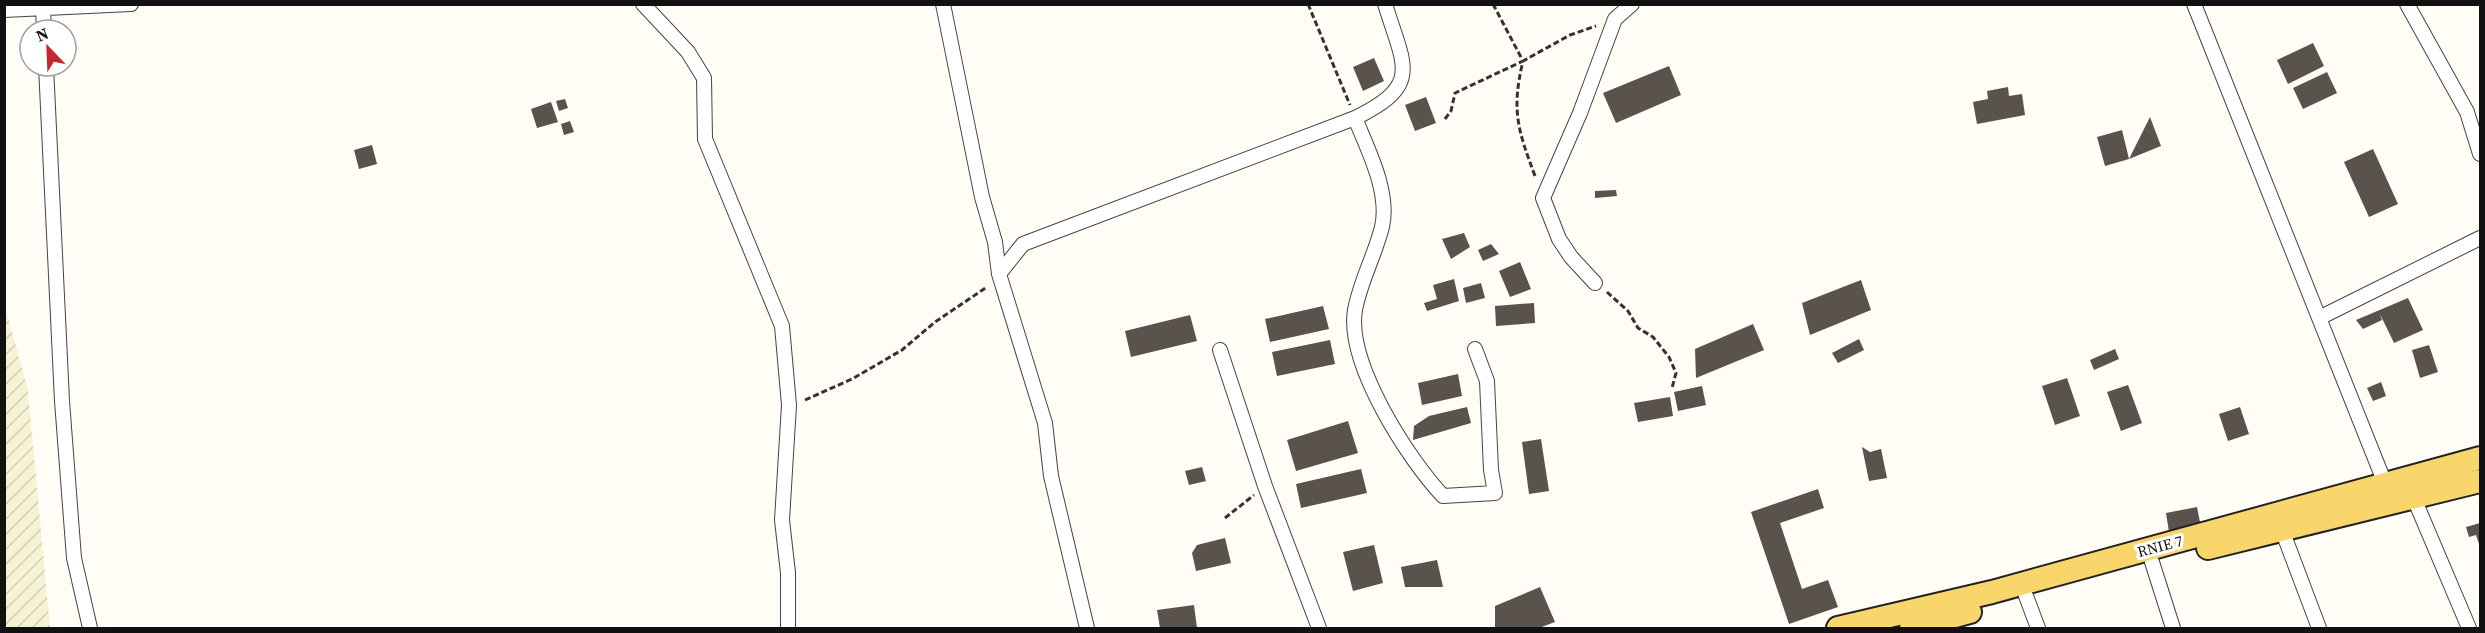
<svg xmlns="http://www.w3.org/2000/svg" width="2485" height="633" viewBox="0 0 2485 633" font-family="'Source Serif 4',serif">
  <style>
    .farmland { fill: url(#farmland-furrows) }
    .building { fill: #5a524d }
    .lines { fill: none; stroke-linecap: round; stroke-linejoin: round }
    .street-casing { stroke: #444; stroke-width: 16 }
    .primary-casing { stroke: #222; stroke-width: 26 }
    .path { stroke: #333; stroke-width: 3; stroke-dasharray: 6 3; stroke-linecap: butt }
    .street { stroke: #fff; stroke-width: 14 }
    .primary { stroke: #f9d66b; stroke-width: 22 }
    .labels { text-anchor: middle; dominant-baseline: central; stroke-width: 6; stroke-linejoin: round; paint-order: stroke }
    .street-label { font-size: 15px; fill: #111; stroke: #fff }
  </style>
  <defs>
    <pattern id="farmland-furrows" width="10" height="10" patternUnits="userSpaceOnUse" patternTransform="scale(1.5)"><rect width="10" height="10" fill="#f6f3d4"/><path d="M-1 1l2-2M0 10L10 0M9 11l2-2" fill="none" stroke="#d2cfb5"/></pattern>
  </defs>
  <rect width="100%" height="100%" fill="#fffdf5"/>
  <path class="farmland" d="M5,306L28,391L50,628H5Z"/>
  <path class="building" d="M2313,43L2324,66L2288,84L2277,60Z
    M1374,58L1384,81L1363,91L1353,67Z
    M1669,66L1681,95L1616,123L1603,93Z
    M2327,72L2337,93L2303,109L2293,88Z
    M2008,87L2009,96L2022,94L2025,115L1977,124L1973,102L1988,99L1987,91Z
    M1426,97L1436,123L1415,131L1405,105Z
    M565,99L568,108L559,111L556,101Z
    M551,102L558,122L537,128L531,109Z
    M2150,117L2161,146L2129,159L2105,166L2097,137L2122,130L2129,159Z
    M570,121L574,132L564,135L561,124Z
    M372,145L377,164L359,169L354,150Z
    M2373,149L2398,204L2369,217L2344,162Z
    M1616,190L1617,196L1595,198V191Z
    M1464,233L1470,247L1451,259L1442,239Z
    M1491,244L1499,254L1483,261L1478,250Z
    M1520,262L1531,289L1510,297L1499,271Z
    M1454,279L1459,301L1427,311L1424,303L1437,299L1433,285Z
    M1861,280L1871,310L1810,335L1802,303Z
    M1481,283L1485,298L1466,303L1463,288Z
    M2408,298L2423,330L2394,343L2380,314L2382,320L2363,329L2356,320Z
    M1534,303L1535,323L1496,326L1495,306Z
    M1323,306L1329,329L1270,342L1265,319Z
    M1190,315L1197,341L1131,357L1125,331Z
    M1753,324L1764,350L1696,378L1695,349Z
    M1859,339L1864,350L1838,363L1832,353Z
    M1330,340L1335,364L1277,376L1272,352Z
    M2429,345L2438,372L2420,378L2412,350Z
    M2115,349L2119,359L2094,370L2090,360Z
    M1458,374L1462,396L1422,405L1418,383Z
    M2067,378L2080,416L2055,425L2042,386Z
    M2381,382L2386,396L2373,401L2367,388Z
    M2128,385L2142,423L2121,431L2107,392Z
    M1702,386L1706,405L1678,411L1674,392Z
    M1670,397L1673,416L1638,422L1634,403Z
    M1467,407L1471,423L1413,440L1414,426L1429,416Z
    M2240,407L2249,434L2228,441L2219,414Z
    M1348,421L1358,453L1296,471L1287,440Z
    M1541,439L1549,491L1529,494L1522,442Z
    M1862,447L1870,452L1881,449L1887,478L1869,481Z
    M1202,467L1206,481L1189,485L1185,471Z
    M1361,469L1367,493L1301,508L1296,484Z
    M1818,489L1824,508L1780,523L1802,589L1828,580L1838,607L1789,624L1751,512Z
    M2197,507L2201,527L2169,532L2166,513Z
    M2480,523V547L2476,535L2469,537L2466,527Z
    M1225,538L1231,563L1196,571L1192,553L1197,545Z
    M1374,545L1383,583L1353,591L1343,552Z
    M1437,560L1443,587H1405L1401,567Z
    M1540,587L1555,622L1539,628H1495V606Z
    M1194,605L1197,628H1160L1157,610Z"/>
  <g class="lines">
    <defs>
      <path id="street" d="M643,4L688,52L704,78L705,139L782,326L789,405L782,520L788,573V628
        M943,4L982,197L995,242L999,274L1045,423L1051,476L1087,628
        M2194,4L2388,491
        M2407,4L2467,112L2480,154
        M43,9L44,30
        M4,10L131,4
        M46,66L62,401L74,558L90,628
        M1355,118C1368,150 1390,192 1382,227C1375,255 1360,282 1355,310C1346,363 1408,459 1443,496L1495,493L1491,470L1487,381L1475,349
        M999,274L1023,244L1355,118C1423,85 1404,66 1385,4
        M1595,283L1571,257L1559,239L1543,198L1580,113L1615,19L1632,4
        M2319,318L2480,238
        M1220,350L1265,486L1319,628
        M2413,496L2469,628
        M2282,530L2319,628
        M2152,562L2173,628
        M2026,596L2038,628"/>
      <path id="primary" d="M2208,548L2480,481
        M1838,628L1992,592L2480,458
        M1911,628L1970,612"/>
    </defs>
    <use href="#street" class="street-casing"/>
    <use href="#primary" class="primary-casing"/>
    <path class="path" d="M1308,4L1350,105
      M1445,119L1451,111L1455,93L1523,61L1493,4
      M1535,176C1518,130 1511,111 1523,61L1570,35L1596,26
      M1607,292L1628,311L1638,328L1653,337L1669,357L1676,373L1672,388
      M805,400L852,379L902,350L935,322L987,287
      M1225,518L1254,495"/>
    <use href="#street" class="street"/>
    <use href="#primary" class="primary"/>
  </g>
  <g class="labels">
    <g class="street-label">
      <text transform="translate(2160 546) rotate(-15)">RNIE 7</text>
    </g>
  </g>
  <rect width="2485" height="633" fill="none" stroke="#111111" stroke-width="12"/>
  <g transform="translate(48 48) rotate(337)"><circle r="28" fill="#ffffff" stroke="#a0a0a0" stroke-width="1.5"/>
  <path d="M0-4.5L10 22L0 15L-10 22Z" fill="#c4262e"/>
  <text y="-9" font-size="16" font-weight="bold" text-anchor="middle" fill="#111111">N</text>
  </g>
</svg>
